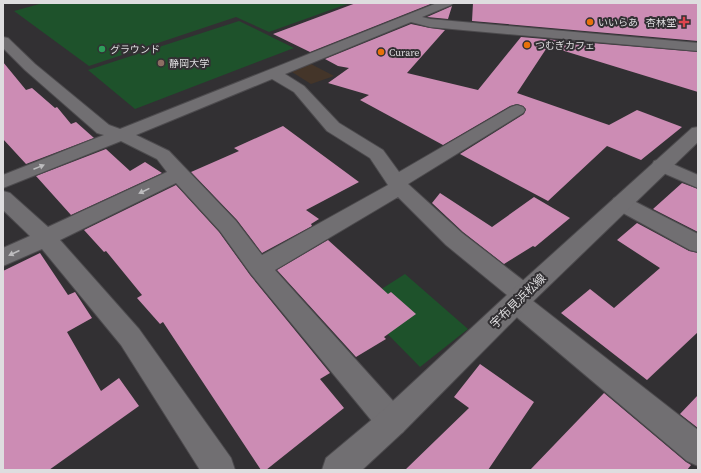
<svg xmlns="http://www.w3.org/2000/svg" width="701" height="473" viewBox="0 0 701 473" font-family="'Source Serif 4','Noto Sans JP',serif">
  <style>
    .commercial { fill: #443529 }
    .green { fill: #1e522b }
    .building { fill: #cc8cb4 }
    .lines { fill: none; stroke-linecap: round; stroke-linejoin: round }
    .street-casing { stroke: #4d4b4e; stroke-width: 2 }
    .secondary-casing { stroke: #4d4b4e; stroke-width: 2 }
    .street { fill: #716f72; fill-rule: evenodd }
    .secondary { fill: #716f72; fill-rule: evenodd }
    .oneway { fill: #bdbcbe }
    .food-dot { fill: #e8710a; stroke: #323033; stroke-width: 1.5 }
    .health-dot { fill: #e0444e; stroke: #323033; stroke-width: 1.5 }
    .leisure-dot { fill: #2e9e5b; stroke: #323033; stroke-width: 1.5 }
    .education-dot { fill: #8d6e63; stroke: #323033; stroke-width: 1.5 }
    .labels { text-anchor: middle; dominant-baseline: central; stroke-width: 4; stroke-linejoin: round; paint-order: stroke }
    .far-poi-label { font-size: 10px; fill: #dedddf; stroke: #323033; text-anchor: start }
    .street-label { font-size: 12px; fill: #dedddf; stroke: #323033 }
  </style>
  <rect width="100%" height="100%" fill="#323033"/>
  <path class="commercial" d="M311,64L334,76L311,84L292,72Z"/>
  <path class="green" d="M43,3H350L269,32L236,17L89,66L14,11Z
    M239,21L294,48L135,109L88,70Z
    M405,274L468,329L420,367L358,304Z"/>
  <path class="building" d="M356,3H433L310,52L273,34Z
    M473,3H698V41L472,21Z
    M452,6L448,19L427,17Z
    M411,24L430,28L445,30L407,73L478,90L521,37L698,52V92L548,46L517,93L609,125L637,110L682,127L641,160L607,146L548,201L460,154L524,114L526,109L523,106L517,104L510,106L443,145L360,100L369,95L328,83L349,68L338,66L325,59Z
    M3,62L26,90L32,88L55,108L57,107L71,124L76,122L94,138L26,164L3,139Z
    M283,126L359,182L306,210L319,219L311,224L312,226L262,253L237,220L191,172L239,151L234,148Z
    M106,149L130,171L145,162L162,173L71,215L36,176Z
    M682,183L698,189V232L653,209Z
    M176,185L219,232L250,275L330,373L320,379L344,408L266,470H261L163,322L160,324L137,298L142,295L106,251L104,252L84,230Z
    M440,193L492,227L534,197L570,218L535,247L533,246L504,264L463,232L432,203Z
    M637,223L689,251L698,253V332L647,380L561,313L590,289L614,308L660,268L617,240Z
    M328,240L388,294L391,292L416,314L384,337L386,339L356,357L277,270Z
    M40,253L68,295L75,292L92,318L67,332L101,391L119,378L139,406L49,470H3V271Z
    M480,364L534,402L488,470H405L469,408L454,397Z
    M604,393L686,462L691,465L687,470H530Z
    M698,395V428L680,414Z"/>
  <g class="lines">
    <defs>
      <path id="street" d="M437,3H453L451,5L422,17L430,19L698,43V51L430,27L411,22L285,74L304,86L339,123L383,150L399,172L511,107L517,105L523,107L525,110L523,113L408,184L462,233L533,288L536,295L533,301L698,430V466L687,461L507,309L504,302L507,295L446,245L398,197L275,270L403,412L407,422L403,432L392,437L381,432L251,274L220,231L176,183L60,240L139,329L231,458L235,470H200L121,345L42,249L3,266V248L30,236L3,210V191L10,193L48,227L167,172L157,159L121,141L3,188V175L104,135L97,133L25,70L3,48V37L8,38L35,64L109,125L120,129ZM272,79L294,92L327,131L370,158L388,185L262,255L236,221L169,151L136,135Z
        M661,159L698,175V188L654,169L652,165L654,161Z
        M621,196L628,198L698,234V252L690,250L614,208L611,203L614,198Z"/>
      <path id="secondary" d="M698,127V142L525,309L403,432L362,470H322L326,458L381,412L507,295L692,128Z"/>
    </defs>
    <use href="#street" class="street-casing"/>
    <use href="#secondary" class="secondary-casing"/>
    <use href="#street" class="street"/>
    <use href="#secondary" class="secondary"/>
  </g>
  <defs><path id="oneway-solid" d="M-6-.8H1V-3.2L6.5 0L1 3.2V.8H-6Z"/></defs>
  <g class="oneway">
    <use href="#oneway-solid" transform="translate(39 167) rotate(-22)"/>
    <use href="#oneway-solid" transform="translate(144 191) rotate(154)"/>
    <use href="#oneway-solid" transform="translate(14 253) rotate(155)"/>
  </g>
  <g class="food-dot">
    <circle cx="590" cy="22" r="4"/>
    <circle cx="527" cy="45" r="4"/>
    <circle cx="381" cy="52" r="4"/>
  </g>
  <path class="health-dot" d="M682 16h4v4h4v4h-4v4h-4v-4h-4v-4h4z"/>
  <circle class="leisure-dot" cx="102" cy="49" r="4"/>
  <circle class="education-dot" cx="161" cy="63" r="4"/>
  <g class="labels">
    <g class="far-poi-label">
      <text x="598" y="22">いいらあ</text>
      <text x="676" y="22" text-anchor="end">杏林堂</text>
      <text x="535" y="45">つむぎカフェ</text>
      <text x="110" y="49">グラウンド</text>
      <text x="389" y="52">Curare</text>
      <text x="169" y="63">静岡大学</text>
    </g>
    <g class="street-label">
      <text transform="translate(518 301) rotate(-44)">宇布見浜松線</text>
    </g>
  </g>
  <rect width="701" height="473" fill="none" stroke="#dedddf" stroke-width="8"/>
</svg>
